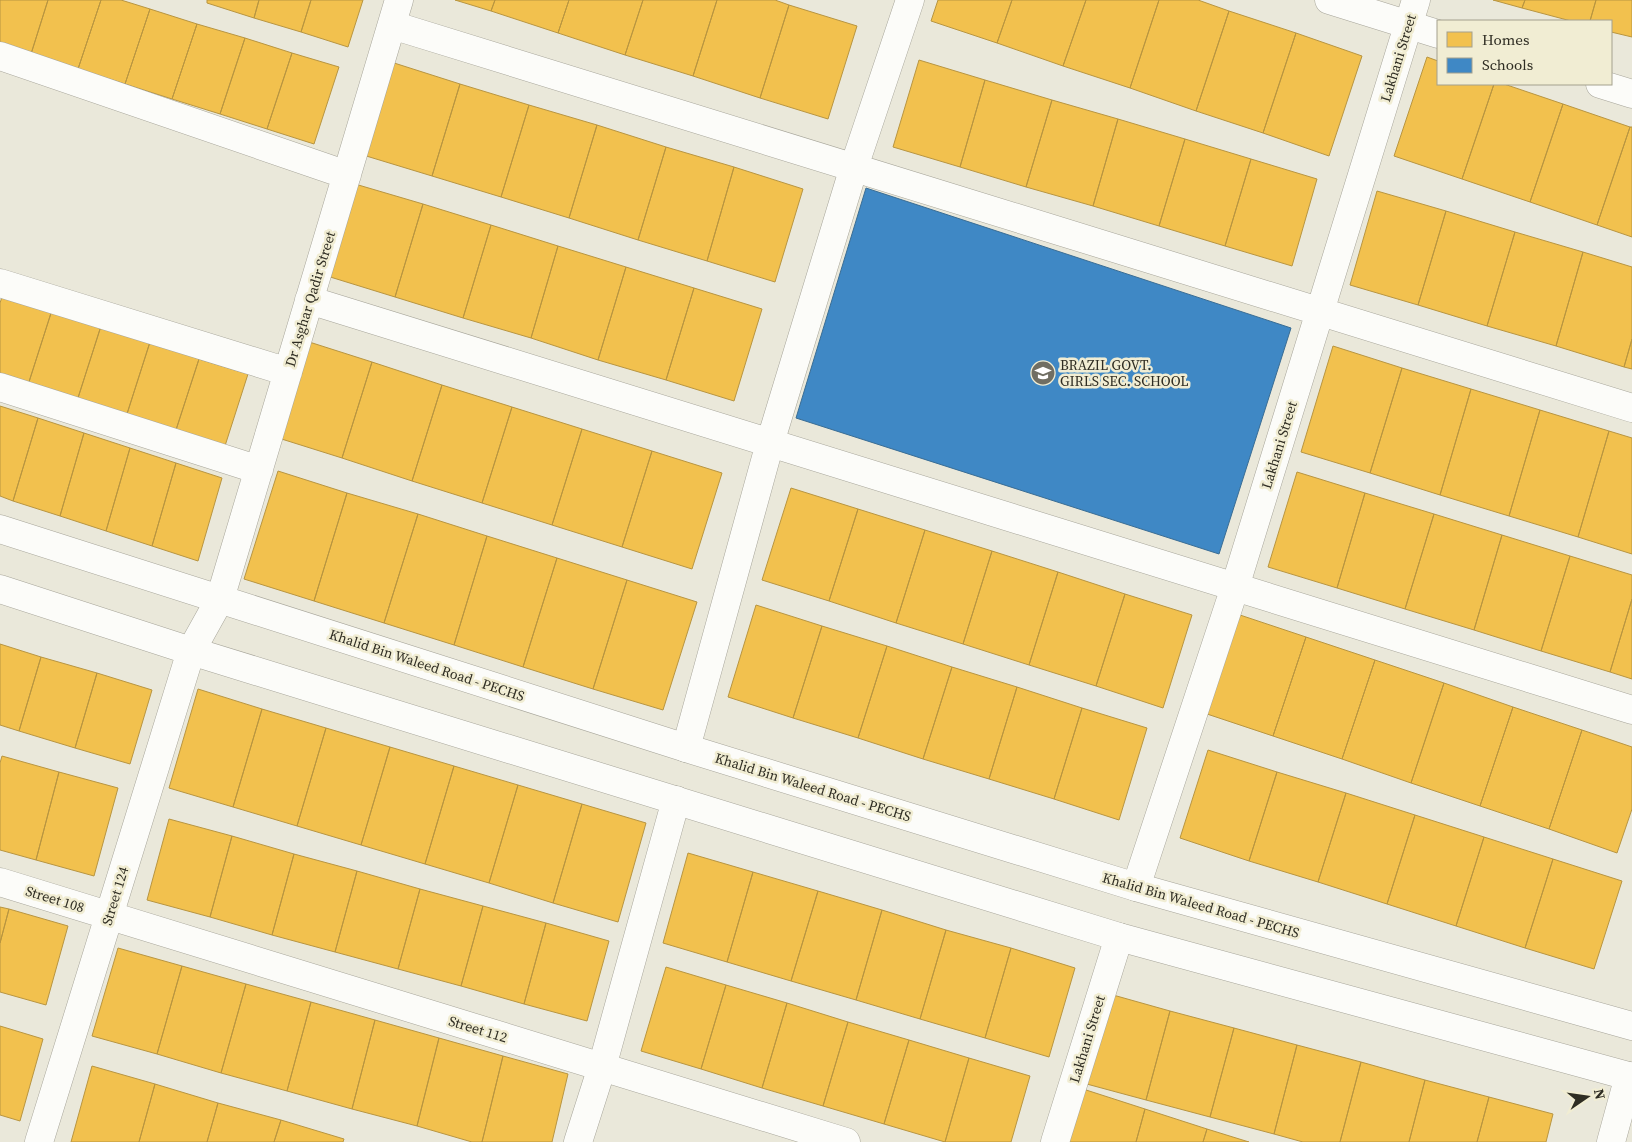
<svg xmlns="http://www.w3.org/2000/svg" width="1632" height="1142" viewBox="0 0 1632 1142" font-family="'Source Serif 4',serif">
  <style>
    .homes { fill: #f2c14e; stroke: #b89541 }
    .schools { fill: #3f88c5; stroke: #3a6d94 }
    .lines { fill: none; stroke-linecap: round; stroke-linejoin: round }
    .minor-casing { stroke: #a7a59a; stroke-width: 29 }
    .major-casing { stroke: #a7a59a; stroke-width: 29 }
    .minor { stroke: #fcfcf9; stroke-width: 28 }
    .major { stroke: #fcfcf9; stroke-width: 28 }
    .labels { text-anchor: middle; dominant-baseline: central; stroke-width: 5; stroke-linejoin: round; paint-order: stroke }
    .street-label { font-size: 14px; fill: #2f2d23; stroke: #f1edd3 }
    .poi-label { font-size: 14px; fill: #2f2d23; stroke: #f1edd3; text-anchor: start }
  </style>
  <rect width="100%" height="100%" fill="#eae8da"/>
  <path class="homes" d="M0,0H48L31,54L0,44Z
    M48,0H101L78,69L31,54Z
    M101,0H121L150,9L125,84L78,69Z
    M207,0H259L254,18L207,3Z
    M259,0H311L301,32L254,18Z
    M311,0H363L348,47L301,32Z
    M455,0H495L491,11Z
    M495,0H569L558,33L491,11Z
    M569,0H643L625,55L558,33Z
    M643,0H717L693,76L625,55Z
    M717,0H775L789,5L760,98L693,76Z
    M938,0H1012L997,43L931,21Z
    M1012,0H1086L1063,66L997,43Z
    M1086,0H1159L1130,88L1063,66Z
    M1159,0H1198L1229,11L1196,111L1130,88Z
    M1493,0H1525L1522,8Z
    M1525,0H1596L1590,21H1571L1522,8Z
    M1596,0H1632V37L1611,32V21H1590Z
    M789,5L857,26L828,119L760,98Z
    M150,9L197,24L172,99L125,84Z
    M1229,11L1296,33L1263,133L1196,111Z
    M197,24L245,38L220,114L172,99Z
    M1296,33L1362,56L1329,156L1263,133Z
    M245,38L292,53L267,129L220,114Z
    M292,53L339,67L314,144L267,129Z
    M1427,57L1438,61V84H1494L1462,179L1394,156Z
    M919,60L985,80L960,167L893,147Z
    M391,62L460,84L432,176L363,155Z
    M985,80L1052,100L1026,187L960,167Z
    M460,84L529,105L501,197L432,176Z
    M1494,84H1504L1563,104L1530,202L1462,179Z
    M1052,100L1118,119L1093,206L1026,187Z
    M1563,104L1630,127L1597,225L1530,202Z
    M529,105L597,125L569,218L501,197Z
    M1118,119L1185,139L1159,226L1093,206Z
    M597,125L666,147L638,240L569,218Z
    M1630,127H1632V237L1597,225Z
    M1185,139L1251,159L1225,246L1159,226Z
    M666,147L734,167L707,261L638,240Z
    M1251,159L1317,179L1292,266L1225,246Z
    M734,167L803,189L775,282L707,261Z
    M355,184L423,204L395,297L327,276Z
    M1377,191L1446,211L1418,305L1350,285Z
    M423,204L491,225L463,318L395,297Z
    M1446,211L1515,232L1487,326L1418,305Z
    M491,225L558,246L531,338L463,318Z
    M1515,232L1583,252L1556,346L1487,326Z
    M558,246L626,267L598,360L531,338Z
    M1583,252L1632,267V339L1624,367L1556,346Z
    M626,267L694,288L666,380L598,360Z
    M694,288L762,309L734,401L666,380Z
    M3,294L52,310L28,385L0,376V303Z
    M52,310L101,326L77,401L28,385Z
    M101,326L150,342L126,417L77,401Z
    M1632,339V369L1624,367Z
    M303,340L372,362L342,458L272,436Z
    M150,342L199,359L175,433L126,417Z
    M1333,346L1402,368L1370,473L1301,452Z
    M199,359L248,374L224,449L175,433Z
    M372,362L442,385L412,481L342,458Z
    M1402,368L1471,389L1440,495L1370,473Z
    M442,385L512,407L482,503L412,481Z
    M1471,389L1540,410L1509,516L1440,495Z
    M0,406L38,418L13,501L0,496Z
    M512,407L582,429L552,525L482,503Z
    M1540,410L1609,431L1578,537L1509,516Z
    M38,418L84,433L60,516L13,501Z
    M582,429L652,451L622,547L552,525Z
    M1609,431L1632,438V554L1578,537Z
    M84,433L130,448L106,531L60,516Z
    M130,448L176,463L152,546L106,531Z
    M652,451L722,473L692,569L622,547Z
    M176,463L222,478L198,561L152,546Z
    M278,471L347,493L314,601L244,579Z
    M1297,472L1365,493L1337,588L1268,567Z
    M791,488L858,509L829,601L762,580Z
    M347,493L418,514L384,623L314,601Z
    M1365,493L1434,514L1405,609L1337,588Z
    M858,509L925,530L896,623L829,601Z
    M418,514L487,536L454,645L384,623Z
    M1434,514L1502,535L1474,630L1405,609Z
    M925,530L992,551L963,644L896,623Z
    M1502,535L1570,556L1541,651L1474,630Z
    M487,536L557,558L523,667L454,645Z
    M992,551L1058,572L1029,665L963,644Z
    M1570,556L1632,575V599L1610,672L1541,651Z
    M557,558L627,580L593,689L523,667Z
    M1058,572L1125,594L1096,686L1029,665Z
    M627,580L697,602L663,710L593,689Z
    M1125,594L1192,615L1163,708L1096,686Z
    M1632,599V679L1610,672Z
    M756,605L822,626L793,718L728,697Z
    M1237,614L1306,637L1273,736L1204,713Z
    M822,626L887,646L858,738L793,718Z
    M1306,637L1375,660L1342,759L1273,736Z
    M0,644L41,657L19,731L0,725Z
    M887,646L952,667L923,759L858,738Z
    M41,657L97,673L75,748L19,731Z
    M1375,660L1444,683L1411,783L1342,759Z
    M952,667L1017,687L989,779L923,759Z
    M97,673L152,690L130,764L75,748Z
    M1444,683L1513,707L1480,806L1411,783Z
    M1017,687L1082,708L1054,799L989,779Z
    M198,689L262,709L233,807L169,788Z
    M1513,707L1582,730L1549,829L1480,806Z
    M1082,708L1147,728L1119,820L1054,799Z
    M262,709L326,728L297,826L233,807Z
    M326,728L390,747L361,845L297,826Z
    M1582,730L1632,747V809L1617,853L1549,829Z
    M390,747L454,766L425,864L361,845Z
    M1208,750L1277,772L1249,861L1180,838Z
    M2,756L59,772L36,860L0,850V763Z
    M454,766L518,785L489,883L425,864Z
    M59,772L118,788L94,876L36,860Z
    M1277,772L1346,793L1318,882L1249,861Z
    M518,785L582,804L553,903L489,883Z
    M1346,793L1415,815L1387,904L1318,882Z
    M582,804L646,823L618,922L553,903Z
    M1415,815L1484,837L1456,926L1387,904Z
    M169,819L232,836L210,917L147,900Z
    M232,836L294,854L272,935L210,917Z
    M1484,837L1553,859L1525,948L1456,926Z
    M688,853L753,872L727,962L663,943Z
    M294,854L357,871L335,952L272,935Z
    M1553,859L1622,881L1594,969L1525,948Z
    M357,871L420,889L398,969L335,952Z
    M753,872L818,891L791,981L727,962Z
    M420,889L483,906L461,986L398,969Z
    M818,891L882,910L856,1000L791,981Z
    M483,906L546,923L524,1004L461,986Z
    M0,907L9,909L0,943Z
    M9,909L68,926L46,1005L0,992V943Z
    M882,910L946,930L920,1019L856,1000Z
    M546,923L609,941L587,1021L524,1004Z
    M946,930L1011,948L985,1038L920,1019Z
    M118,948L182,966L157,1054L92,1036Z
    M1011,948L1075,968L1049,1057L985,1038Z
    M182,966L246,984L221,1073L157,1054Z
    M666,967L726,985L701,1069L641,1051Z
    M246,984L311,1002L287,1091L221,1073Z
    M726,985L787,1003L762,1088L701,1069Z
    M1106,993L1170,1011L1146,1100L1083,1083Z
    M311,1002L375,1020L352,1109L287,1091Z
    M787,1003L848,1022L823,1106L762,1088Z
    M1170,1011L1234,1028L1210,1117L1146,1100Z
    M375,1020L439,1038L417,1126L352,1109Z
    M848,1022L909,1040L884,1124L823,1106Z
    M0,1026L43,1039L20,1121L0,1115Z
    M1234,1028L1297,1045L1274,1134L1210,1117Z
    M439,1038L503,1056L482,1142H472L417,1126Z
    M909,1040L969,1058L945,1142L884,1124Z
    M1297,1045L1361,1062L1340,1142H1303L1274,1134Z
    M503,1056L568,1074L552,1142H482Z
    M969,1058L1030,1076L1011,1142H945Z
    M1361,1062L1425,1080L1409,1142H1340Z
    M92,1066L155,1084L139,1142H71Z
    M1425,1080L1489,1097L1477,1142H1409Z
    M155,1084L218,1103L207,1142H139Z
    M1083,1089L1145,1109L1136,1142H1068Z
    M1489,1097L1553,1114L1546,1142H1477Z
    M218,1103L281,1120L274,1142H207Z
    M1145,1109L1207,1129L1203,1142H1136Z
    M281,1120L344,1139L343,1142H274Z
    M1207,1129L1249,1142H1203Z"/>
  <path class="schools" d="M866,188L1291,328L1219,554L796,418Z"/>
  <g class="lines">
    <defs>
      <path id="minor" d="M1329,0L1438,34
        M392,25L1632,408
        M0,56L347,175
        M1600,84L1632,94
        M0,283L288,372
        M309,300L1632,710
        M0,387L259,470
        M686,748L770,443L854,167L910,0
        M0,882L846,1142
        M1136,887L1235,587L1416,0
        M39,1142L191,651L220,599L399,0
        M578,1142L602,1067L676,800
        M1055,1142L1119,937
        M1611,1142L1629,1076"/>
      <path id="major" d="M0,529L686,748L1136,887L1632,1026
        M0,589L191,651L1119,937L1632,1077"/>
    </defs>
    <use href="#minor" class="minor-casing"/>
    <use href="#major" class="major-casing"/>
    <use href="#minor" class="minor"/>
    <use href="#major" class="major"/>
  </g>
  <defs>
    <symbol id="school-disc" viewBox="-11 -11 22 22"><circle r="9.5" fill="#706e63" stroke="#f1edd3"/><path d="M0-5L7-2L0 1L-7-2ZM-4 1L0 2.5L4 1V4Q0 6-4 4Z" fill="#fff"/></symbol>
  </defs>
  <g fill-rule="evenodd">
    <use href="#school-disc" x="1029" y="359" width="28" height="28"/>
  </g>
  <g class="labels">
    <g class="street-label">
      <text transform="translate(1398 58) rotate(-73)">Lakhani Street</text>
      <text transform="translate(310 299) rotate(-73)">Dr Asghar Qadir Street</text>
      <text transform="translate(1279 445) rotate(-73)">Lakhani Street</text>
      <text transform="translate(427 665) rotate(18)">Khalid Bin Waleed Road - PECHS</text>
      <text transform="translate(813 787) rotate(17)">Khalid Bin Waleed Road - PECHS</text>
      <text transform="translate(115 896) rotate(-73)">Street 124</text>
      <text transform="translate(55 899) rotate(17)">Street 108</text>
      <text transform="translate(1201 905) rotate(16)">Khalid Bin Waleed Road - PECHS</text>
      <text transform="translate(478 1029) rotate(17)">Street 112</text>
      <text transform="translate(1087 1039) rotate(-73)">Lakhani Street</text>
    </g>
    <g class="poi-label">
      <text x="1060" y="365">BRAZIL GOVT.<tspan x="1060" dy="16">GIRLS SEC. SCHOOL</tspan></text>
    </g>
  </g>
  <rect x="1437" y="20" width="175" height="65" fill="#f1edd3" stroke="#a3a08d"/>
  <rect x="1447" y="32" width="25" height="15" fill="#f2c14e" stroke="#a3a08d"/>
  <text x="1482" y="45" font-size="15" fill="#2f2d23">Homes</text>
  <rect x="1447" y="58" width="25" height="15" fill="#3f88c5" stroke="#a3a08d"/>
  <text x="1482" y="70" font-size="15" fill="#2f2d23">Schools</text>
  <g transform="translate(1587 1097) rotate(77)" stroke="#f1edd3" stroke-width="4" paint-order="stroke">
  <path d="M0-4L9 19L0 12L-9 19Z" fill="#2f2d23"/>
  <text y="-8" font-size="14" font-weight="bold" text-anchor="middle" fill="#2f2d23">N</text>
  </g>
</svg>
